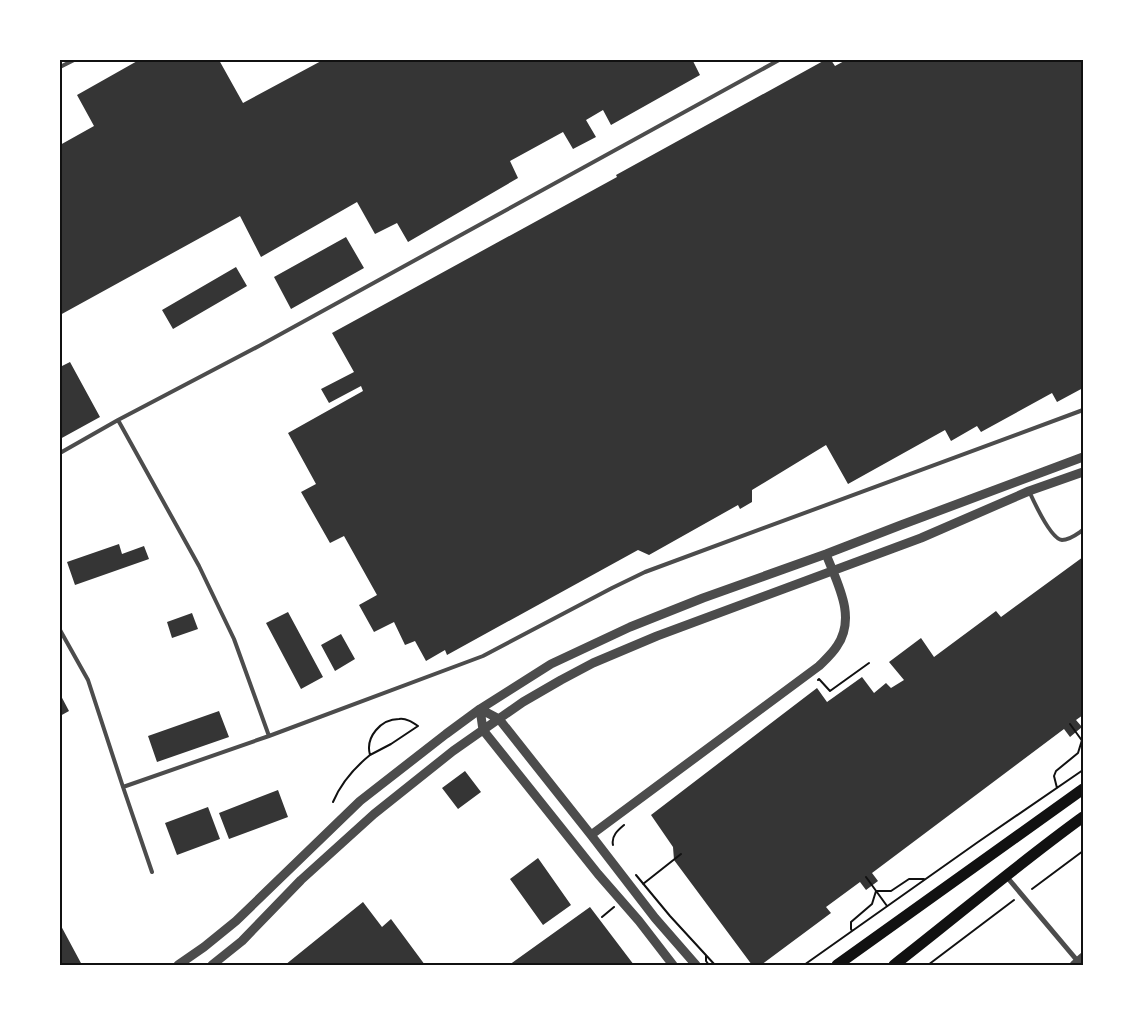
<svg xmlns="http://www.w3.org/2000/svg" width="1143" height="1025" viewBox="0 0 1143 1025" font-family="Figtree,sans-serif">
  <style>
    .building { fill: #353535 }
    .lines { fill: none; stroke-linecap: round; stroke-linejoin: round }
    .path { stroke: #111; stroke-width: 2 }
    .service { stroke: #4c4c4c; stroke-width: 4 }
    .minor { stroke: #4c4c4c; stroke-width: 5 }
    .tertiary { stroke: #4c4c4c; stroke-width: 9 }
    .trunk { stroke: #111; stroke-width: 11 }
    .neatline { fill: none; stroke: #111; stroke-width: 2 }
  </style>
  <rect width="100%" height="100%" fill="#fff"/>
  <path class="building" d="M139,60H219L243,103L323,60H695L693,61L700,75L611,125L603,110L586,120L596,137L573,149L563,132L510,161L518,178L408,242L397,223L375,234L357,202L261,257L240,216L60,315V145L94,126L77,95Z
    M825,60H831L835,66L846,60H1083V226L1081,227L1083,231V388L1057,402L1052,393L981,432L977,426L951,441L945,430L848,484L826,445L752,490V502L740,509L738,505L649,555L638,550L447,655L445,650L426,661L415,641L405,645L394,622L374,632L359,605L377,595L344,536L330,543L301,492L316,484L288,433L363,391L361,386L329,403L321,389L354,372L332,333L617,177L616,175Z
    M346,237L364,268L291,309L274,277Z
    M236,267L247,286L173,329L162,310Z
    M70,362L100,417L60,439V367Z
    M119,544L122,554L144,546L149,559L75,585L67,562Z
    M1083,557V715L1076,720L1082,727L1070,737L1064,729L872,873L878,881L866,890L860,882L826,907L831,913L761,965H752L674,860L673,847L651,815L817,688L827,702L862,677L874,693L886,683L891,688L904,680L889,662L921,638L934,657L996,611L1001,617Z
    M288,612L323,677L301,689L266,623Z
    M192,613L198,629L172,638L167,622Z
    M341,634L355,659L335,671L321,645Z
    M60,694L69,711L60,716Z
    M219,711L229,737L157,762L148,736Z
    M465,771L481,792L458,809L442,788Z
    M278,790L288,817L229,839L219,813Z
    M208,807L220,839L177,855L165,823Z
    M538,858L571,905L543,925L510,879Z
    M363,902L382,927L391,919L425,965H285Z
    M590,907L634,965H509Z
    M60,924L82,965H60Z"/>
  <g class="lines">
    <path class="path" d="M818,680L819,679L830,691L869,663
      M1070,724L1083,742
      M1057,788L1054,776L1056,771L1078,753L1082,740H1083
      M333,802C341,783 354,768 370,755C365,737 381,719 399,719C406,718 412,722 418,726L391,744L370,755
      M613,845C611,836 618,830 624,825
      M636,875L670,916L715,965
      M866,877L887,906
      M643,884L681,854
      M1032,889L1083,851
      M602,917L614,907
      M852,931L851,929V922L872,904L876,891H891L909,879H924
      M706,955V961L709,965
      M756,965V964
      M804,965L978,842L1083,770
      M928,965L1014,900"/>
    <path class="service" d="M60,67L74,60
      M118,420L199,566L234,639L269,736
      M60,453L118,420L259,346L779,60
      M1029,491C1034,502 1051,539 1062,540C1070,540 1077,534 1083,530
      M60,630L88,680L123,787L152,872
      M123,787L269,736L483,656L612,588L645,572L1083,410"/>
    <path class="minor" d="M1006,876L1081,965"/>
    <path class="tertiary" d="M480,709L499,719L591,835L655,918L696,965
      M480,709L483,730L598,874L639,921L673,965
      M591,835L819,666C825,660 832,654 837,646C857,617 837,583 826,554
      M178,965L204,947L236,921L360,801L446,734L480,709L551,664L630,627L703,598L826,554L901,525L1083,457
      M212,965L242,941L301,880L374,814L453,751L523,702L561,680L593,663L657,636L921,538L1029,491L1083,472
      M1074,965L1083,957"/>
    <path class="trunk" d="M837,965L1083,789
      M894,965C957,916 1018,864 1083,817"/>
  </g>
  <rect width="1143" height="1025" fill="none" stroke="#ffffff" stroke-width="122"/>
  <rect x="61" y="61" width="1021" height="903" class="neatline"/>
</svg>
